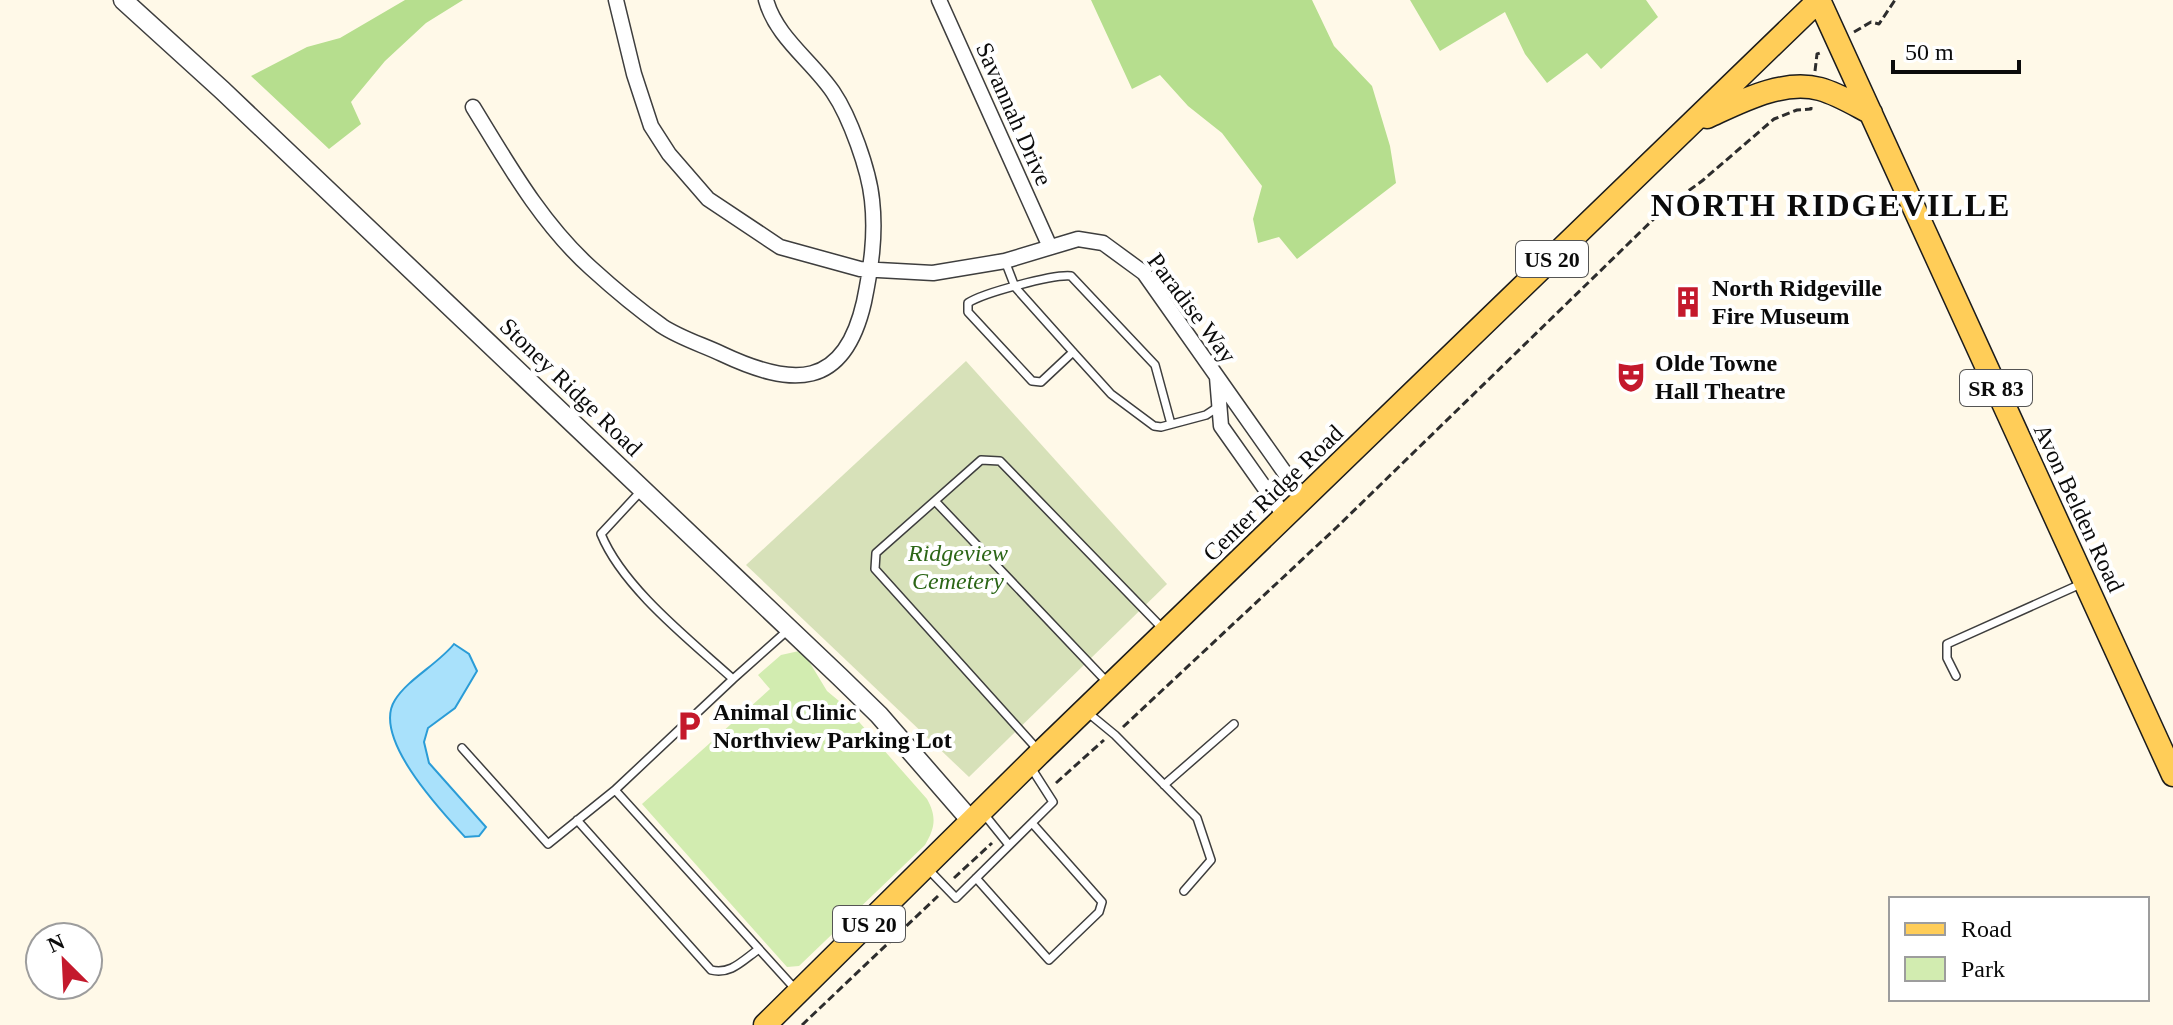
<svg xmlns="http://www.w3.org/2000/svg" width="2173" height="1025" viewBox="0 0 2173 1025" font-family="Georgia,serif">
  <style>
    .green { fill: #d2ecb0 }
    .forest { fill: #b6de8e }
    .cemetery { fill: #d7e1b9 }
    .water { fill: #a9e1fb; stroke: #2a9cd7; stroke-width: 2 }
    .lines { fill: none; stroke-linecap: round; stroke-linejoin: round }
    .service-casing { stroke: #3e3e3e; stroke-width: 10 }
    .minor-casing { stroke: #3e3e3e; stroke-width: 17 }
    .tertiary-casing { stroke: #3e3e3e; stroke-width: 21 }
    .primary-casing { stroke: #1c1c1c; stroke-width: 25 }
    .path { stroke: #2d2d2d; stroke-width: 3; stroke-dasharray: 8 4; stroke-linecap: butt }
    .service { stroke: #fff; stroke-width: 7 }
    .minor { stroke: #fff; stroke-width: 14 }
    .tertiary { stroke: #fff; stroke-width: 18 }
    .primary { stroke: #ffcd58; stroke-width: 22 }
    .labels { text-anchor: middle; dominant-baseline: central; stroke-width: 8; stroke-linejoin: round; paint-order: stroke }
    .shield { fill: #fff; stroke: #545454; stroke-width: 2 }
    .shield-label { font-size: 22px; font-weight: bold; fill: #0b0b0b }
    .street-label { font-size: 24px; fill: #0b0b0b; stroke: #fff }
    .poi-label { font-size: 24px; font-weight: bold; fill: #0b0b0b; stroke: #fff; text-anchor: start }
    .park-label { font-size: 24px; font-style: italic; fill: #2c6617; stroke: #fff }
    .district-label { font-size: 32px; font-weight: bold; letter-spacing: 2px; fill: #0b0b0b; stroke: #fff }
  </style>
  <rect width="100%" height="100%" fill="#fff9e8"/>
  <path class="green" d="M799,651L807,658L827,691L845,706L927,799C937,817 935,828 925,845L799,966L787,967L642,804L770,689L758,675L781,655Z"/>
  <path class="forest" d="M405,0H463L426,23L385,61L351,102L361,124L329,149L251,76L307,47L340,38Z
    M1091,0H1312L1334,46L1372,86L1390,146L1396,183L1297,259L1279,237L1258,243L1253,219L1262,186L1222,133L1188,106L1160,75L1132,89Z
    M1410,0H1646L1658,17L1601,69L1587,53L1547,83L1525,54L1505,12L1440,51Z"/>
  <path class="cemetery" d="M966,361L1167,584L969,777L746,565Z"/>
  <path class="water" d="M454,644L469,654L477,671L455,708L428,728L424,742L429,763L486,827L479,836L465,837C441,811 371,737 395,700C408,679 438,664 454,644Z"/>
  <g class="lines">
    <defs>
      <path id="service" d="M1005,261L1015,287L1073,352L1111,394L1154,426L1161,427L1206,415L1218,407
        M1073,352L1041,382L1032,381L968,312V303C983,293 1054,274 1071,276L1155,365L1171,424
        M641,491L601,534C623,588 690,640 733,679L788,630
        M935,501L1107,682
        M1956,676L1947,658V644L2083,583
        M733,679L615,790L797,991
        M1087,712L1115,735L1197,818L1211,860L1184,891
        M462,748L548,844L615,790
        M1039,751L875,569L876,553L981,460L1000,461L1164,630
        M1164,785L1234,724
        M984,814L1009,845
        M577,820L711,970C731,975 743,960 759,949
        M928,869L956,898L1053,802L1030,766
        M976,878L1049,960L1099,912L1102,902L1032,823"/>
      <path id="minor" d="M616,0L634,74L651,126L669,154L708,199L780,247L860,269L933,273L1005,261L1078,239L1103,243L1144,273L1304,500
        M939,0L1050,247
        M473,107C508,164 541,223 591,268C613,288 638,309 662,326C680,338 703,345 722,354C792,387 844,390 864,302C871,268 876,235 872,200C869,170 850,117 833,92C812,61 776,37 766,0
        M1217,377L1221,426L1286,518"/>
      <path id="tertiary" d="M123,0L222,90L840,677L879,715L972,822"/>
      <path id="primary" d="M1819,0L2173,775
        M1707,117C1740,102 1782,79 1820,89C1838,94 1854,104 1871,113
        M765,1025L1040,753L1819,0"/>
    </defs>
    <use href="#service" class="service-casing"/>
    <use href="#minor" class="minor-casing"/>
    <use href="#tertiary" class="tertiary-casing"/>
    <use href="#primary" class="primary-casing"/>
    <path class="path" d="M1854,32L1871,22L1879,24L1895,0
      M1815,71L1817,54L1820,53
      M1123,727L1337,527L1666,207L1702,181L1774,119L1797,110L1811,109V106
      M1056,783L1104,740
      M954,878L992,843
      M802,1025L938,896"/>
    <use href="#service" class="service"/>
    <use href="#minor" class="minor"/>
    <use href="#tertiary" class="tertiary"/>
    <use href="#primary" class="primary"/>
  </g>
  <defs>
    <symbol id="building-bare" viewBox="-9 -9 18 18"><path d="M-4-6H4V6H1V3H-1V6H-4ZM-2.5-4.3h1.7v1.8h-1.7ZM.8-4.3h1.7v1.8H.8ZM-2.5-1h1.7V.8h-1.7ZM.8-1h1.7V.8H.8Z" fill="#c4192c" stroke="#fff" stroke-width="2.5" paint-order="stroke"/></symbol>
    <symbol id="theatre-bare" viewBox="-9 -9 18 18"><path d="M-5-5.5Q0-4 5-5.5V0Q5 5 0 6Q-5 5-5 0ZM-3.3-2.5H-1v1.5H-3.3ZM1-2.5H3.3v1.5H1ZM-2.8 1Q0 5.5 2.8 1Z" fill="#c4192c" stroke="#fff" stroke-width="2.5" paint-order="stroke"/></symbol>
    <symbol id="parking-bare" viewBox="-9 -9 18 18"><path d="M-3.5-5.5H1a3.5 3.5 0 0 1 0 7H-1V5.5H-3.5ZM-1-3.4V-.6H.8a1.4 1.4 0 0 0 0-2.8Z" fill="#c4192c" stroke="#fff" stroke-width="2.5" paint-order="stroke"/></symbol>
  </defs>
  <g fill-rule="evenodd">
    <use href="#building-bare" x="1666" y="280" width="44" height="44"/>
    <use href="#theatre-bare" x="1609" y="355" width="44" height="44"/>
    <use href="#parking-bare" x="667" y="704" width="44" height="44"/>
  </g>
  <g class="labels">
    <g class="shield">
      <rect x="1516" y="241" width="72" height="36" rx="6"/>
      <rect x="1960" y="370" width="72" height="36" rx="6"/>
      <rect x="833" y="906" width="72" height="36" rx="6"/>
    </g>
    <g class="shield-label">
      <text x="1552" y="259">US 20</text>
      <text x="1996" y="388">SR 83</text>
      <text x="869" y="924">US 20</text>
    </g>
    <g class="street-label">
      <text transform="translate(1014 114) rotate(66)">Savannah Drive</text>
      <text transform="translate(1192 308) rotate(53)">Paradise Way</text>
      <text transform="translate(571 387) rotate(44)">Stoney Ridge Road</text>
      <text transform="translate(1273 493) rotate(-44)">Center Ridge Road</text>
      <text transform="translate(2079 508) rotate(65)">Avon Belden Road</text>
    </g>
    <g class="poi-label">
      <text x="1712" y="288">North Ridgeville<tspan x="1712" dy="28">Fire Museum</tspan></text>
      <text x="1655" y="363">Olde Towne<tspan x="1655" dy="28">Hall Theatre</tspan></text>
      <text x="713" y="712">Animal Clinic<tspan x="713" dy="28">Northview Parking Lot</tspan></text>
    </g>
    <g class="park-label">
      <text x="958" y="553">Ridgeview<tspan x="958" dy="28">Cemetery</tspan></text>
    </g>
    <g class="district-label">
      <text x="1831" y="205">NORTH RIDGEVILLE</text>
    </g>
  </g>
  <rect x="1889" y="897" width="260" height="104" fill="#ffffff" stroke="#9d9d9d" stroke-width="2"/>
  <rect x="1905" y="923" width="40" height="12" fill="#ffcd58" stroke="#9d9d9d" stroke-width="2"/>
  <text x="1961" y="937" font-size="24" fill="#0b0b0b">Road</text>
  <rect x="1905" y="957" width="40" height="24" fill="#d2ecb0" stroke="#9d9d9d" stroke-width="2"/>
  <text x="1961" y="977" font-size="24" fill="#0b0b0b">Park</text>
  <g transform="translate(64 961) rotate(336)"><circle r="38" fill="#ffffff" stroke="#9d9d9d" stroke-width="2"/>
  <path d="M0-6L14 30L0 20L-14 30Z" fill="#c4192c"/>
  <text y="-12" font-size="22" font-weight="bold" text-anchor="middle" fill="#0b0b0b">N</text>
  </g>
  <path d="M1893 60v12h126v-12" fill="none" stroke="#0b0b0b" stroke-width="4"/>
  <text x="1905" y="60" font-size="24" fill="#0b0b0b" stroke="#ffffff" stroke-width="6" paint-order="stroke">50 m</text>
</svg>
